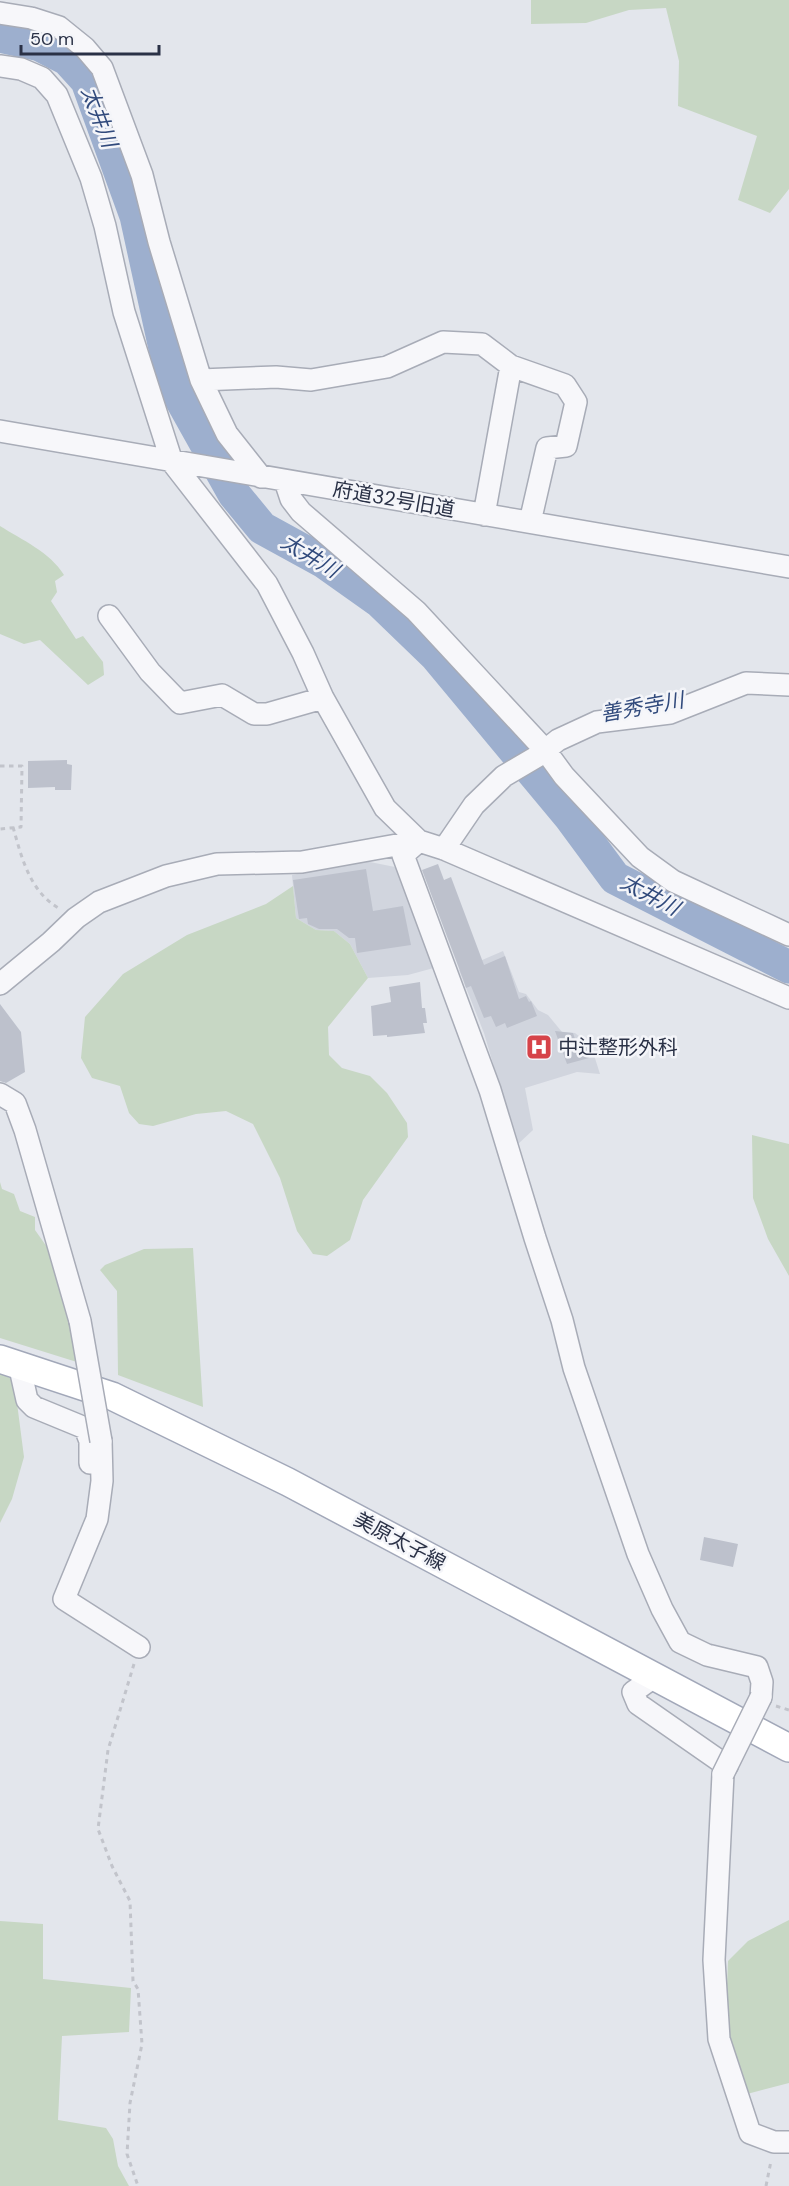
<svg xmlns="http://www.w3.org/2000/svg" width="789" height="2186" viewBox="0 0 789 2186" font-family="'DM Sans','Noto Sans JP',sans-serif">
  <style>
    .built { fill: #d1d5de }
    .green { fill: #c7d7c4 }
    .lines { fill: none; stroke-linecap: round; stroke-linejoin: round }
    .river { stroke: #9dafce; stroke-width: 33 }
    .building { fill: #bdc1cc }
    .minor-casing { stroke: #a8acb7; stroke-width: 24 }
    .major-casing { stroke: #a2a8b9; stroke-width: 30 }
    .path { stroke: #c2c4cb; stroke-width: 3; stroke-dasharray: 4.5 4.5; stroke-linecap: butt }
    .minor { stroke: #f7f7fa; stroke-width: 21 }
    .major { stroke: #fff; stroke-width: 27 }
    .minor-bridge-casing { stroke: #a8acb7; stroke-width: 24; stroke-linecap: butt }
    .minor-bridge { stroke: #f7f7fa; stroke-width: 21 }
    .labels { text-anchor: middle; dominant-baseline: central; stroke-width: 5; stroke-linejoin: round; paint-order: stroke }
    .street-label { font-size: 20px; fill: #2a3146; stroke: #f4f5f9 }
    .poi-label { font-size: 20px; fill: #2a3146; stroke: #f4f5f9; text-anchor: start }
    .water-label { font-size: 21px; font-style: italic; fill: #314a7c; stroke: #f4f5f9 }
  </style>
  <rect width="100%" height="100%" fill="#e3e6ec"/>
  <path class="built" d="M365,861L400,868L441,966L408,975L368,978L350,944L334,931L316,930L296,918L292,875Z
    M503,951L519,992L526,994L538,1010L548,1015L562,1032L575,1033L585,1041L593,1052L600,1074L577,1072L525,1088L533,1130L517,1145L484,1033L459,970Z"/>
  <path class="green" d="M531,0H789V189L770,213L738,200L757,136L678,106L679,61L666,8L629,10L586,23L531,24Z
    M0,526C22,540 50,552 64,575L55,581L57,592L51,601L76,639L83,636L103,662L104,675L88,685L40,640L24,644L0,634Z
    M293,886L296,918L316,930L334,931L350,944L368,978L328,1027L329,1055L342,1068L370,1076L387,1093L407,1123L408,1137L363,1200L350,1240L327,1256L313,1254L297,1231L280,1178L253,1124L226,1111L196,1114L153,1126L139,1124L129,1113L120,1086L92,1078L81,1058L85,1017L123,974L187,935L266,904Z
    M752,1135L789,1144V1276L768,1239L753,1198Z
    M0,1182L2,1189L14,1194L20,1211L35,1217V1230L47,1247L62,1287L80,1363L0,1338Z
    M193,1248L203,1407L118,1375L117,1291L100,1270L105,1265L144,1249Z
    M0,1373L14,1380L24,1457L12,1499L0,1523Z
    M789,1920V2083L747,2094L725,2032L728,1961L748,1941Z
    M0,1921L43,1924V1979L131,1988L129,2032L62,2036L58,2120L106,2128L113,2139L118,2166L129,2186H0Z"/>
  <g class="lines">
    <path class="river" d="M0,36L40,45L67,59L87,81L136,216L173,385L234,494L262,528L324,562L379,601L436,656L570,817L615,878L789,967"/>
  </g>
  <path class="building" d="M67,760V764L72,765L71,790H55V787L28,788V761Z
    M438,864L444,880L451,877L484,965L505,956L519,999L526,996L529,1002L531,1001L537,1016L507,1028L505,1023L496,1027L491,1016L484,1018L471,986L466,988L463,979L422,870Z
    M366,869L373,911L403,906L411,945L357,953L355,938H349L337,929H319L308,924L307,918L299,919L293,880Z
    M420,982L422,1008H425L427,1023H423L425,1033L387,1037V1035L373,1036L371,1006L391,1002L389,987Z
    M0,1004L21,1032L25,1072L6,1083L0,1081Z
    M555,1031L573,1033L576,1042L583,1040L589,1058L567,1064Z
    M704,1537L738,1544L733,1567L700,1560Z"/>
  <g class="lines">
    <defs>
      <path id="minor" d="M0,13L31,18L59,27L85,48L102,68L142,175L159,242L201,380L227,434L261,477
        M0,66L21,69L42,78L57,95L91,178L105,226L124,312L172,462L267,584L303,653L323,698L385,808L419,841L444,849L789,998
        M201,380L276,377L311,380L387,367L443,342L482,344L511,366L565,385L576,402L566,446L547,448L530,522
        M0,431L789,567
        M285,481L291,499L301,512L416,611L545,750L564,776L640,857L673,881L789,935
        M484,515L511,366
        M109,616L150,672L180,703L222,695L254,714H267L323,698
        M419,841L403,855L490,1090L535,1238L562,1320L574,1368L638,1554L662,1609L680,1642L707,1655L757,1667L762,1682L761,1697
        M444,849L474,805L504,776L538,756L558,740L597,722L670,713L746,683L789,685
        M0,984L51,942L76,918L99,902L166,876L217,864L302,862L419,841
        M0,1094L15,1103L25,1130L80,1321
        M19,1364L27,1400L34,1407L85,1428L90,1441V1463
        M101,1441L102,1481L97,1519L64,1599L139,1647
        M654,1677L633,1692L638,1704L727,1766
        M723,1774L714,1960L719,2039L750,2133L774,2142H789"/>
      <path id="major" d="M0,1359L112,1396L288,1482L789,1748"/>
    </defs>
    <use href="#minor" class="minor-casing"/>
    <use href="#major" class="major-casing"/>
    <path class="path" d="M0,766H22L21,827L0,829
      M13,827C22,859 30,892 60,909
      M134,1664L108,1750L98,1829L112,1866L130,1901L133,1981L138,1989L142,2044L130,2103L127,2154L138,2186
      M776,1706L789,1710
      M766,2186L771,2161"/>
    <use href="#minor" class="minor"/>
    <use href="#major" class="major"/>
    <defs>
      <path id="minor-bridge" d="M80,1321L101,1441
        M723,1774L761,1697"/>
    </defs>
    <use href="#minor-bridge" class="minor-bridge-casing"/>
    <use href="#minor-bridge" class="minor-bridge"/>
  </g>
  <defs>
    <symbol id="hospital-square" viewBox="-11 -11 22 22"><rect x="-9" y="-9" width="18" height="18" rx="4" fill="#d64349" stroke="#f4f5f9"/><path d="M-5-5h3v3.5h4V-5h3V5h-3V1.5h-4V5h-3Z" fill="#fff"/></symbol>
  </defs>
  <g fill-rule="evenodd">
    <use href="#hospital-square" x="524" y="1032" width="30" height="30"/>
  </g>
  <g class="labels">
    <g class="street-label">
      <text transform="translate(394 499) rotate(10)">府道32号旧道</text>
      <text transform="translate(400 1541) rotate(28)">美原太子線</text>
    </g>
    <g class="poi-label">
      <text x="558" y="1047">中辻整形外科</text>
    </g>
    <g class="water-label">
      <text transform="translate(99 117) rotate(69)">太井川</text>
      <text transform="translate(310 556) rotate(31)">太井川</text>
      <text transform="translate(642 707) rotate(-10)">善秀寺川</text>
      <text transform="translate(650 895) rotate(28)">太井川</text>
    </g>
  </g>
  <path d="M21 45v9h138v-9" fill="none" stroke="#2a3146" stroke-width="3"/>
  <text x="30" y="45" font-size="18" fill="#2a3146" stroke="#f4f5f9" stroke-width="4.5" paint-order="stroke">50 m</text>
</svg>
